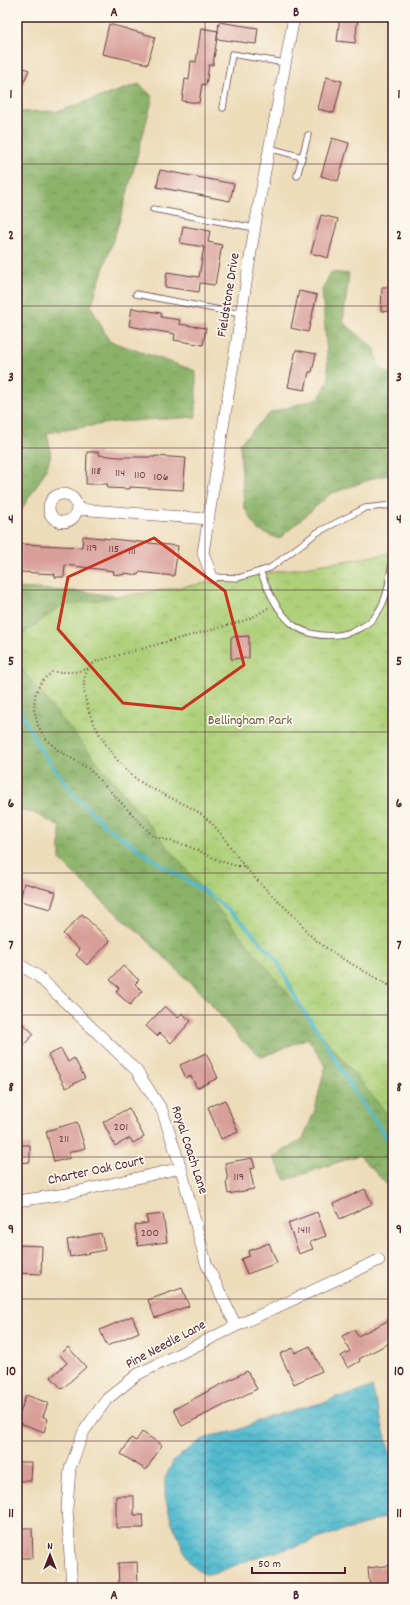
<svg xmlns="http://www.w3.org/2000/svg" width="410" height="1605" viewBox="0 0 410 1605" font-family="Dekko,sans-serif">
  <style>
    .forest { fill: url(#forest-crowns); stroke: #6a684a }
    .park { fill: url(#park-crowns); stroke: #7c7852 }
    .water { fill: url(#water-waves); stroke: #4e6c7c }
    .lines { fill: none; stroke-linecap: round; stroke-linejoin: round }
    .stream { stroke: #51bace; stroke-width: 3.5 }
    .building { fill: #d89f99 }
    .service-casing { stroke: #623b40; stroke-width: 7 }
    .minor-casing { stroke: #623b40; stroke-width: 12 }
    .path { stroke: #623b40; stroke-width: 2; stroke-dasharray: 1 3; stroke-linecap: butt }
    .service { stroke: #fff; stroke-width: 5.5 }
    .minor { stroke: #fff; stroke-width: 11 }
    .marked { fill: none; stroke: #c8321e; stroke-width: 3; stroke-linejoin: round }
    .grid { fill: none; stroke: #4a1f2b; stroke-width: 1; stroke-opacity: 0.55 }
    .labels { text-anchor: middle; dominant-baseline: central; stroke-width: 3.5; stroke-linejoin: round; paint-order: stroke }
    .number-label { font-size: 12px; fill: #6e3f46 }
    .street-label { font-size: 14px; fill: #4a1f2b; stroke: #fbf7ec }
    .park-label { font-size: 14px; fill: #685442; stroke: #fbf7ec }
    .neatline { fill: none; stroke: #4a1f2b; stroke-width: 1.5 }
    .grid-label { font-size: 13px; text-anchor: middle; font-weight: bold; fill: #4a1f2b }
  </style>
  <defs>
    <pattern id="forest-crowns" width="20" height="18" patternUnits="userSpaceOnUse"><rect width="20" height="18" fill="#8ab269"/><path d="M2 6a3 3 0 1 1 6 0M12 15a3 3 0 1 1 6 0" fill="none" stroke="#739057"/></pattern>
    <pattern id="park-crowns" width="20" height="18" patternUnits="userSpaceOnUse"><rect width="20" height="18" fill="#add079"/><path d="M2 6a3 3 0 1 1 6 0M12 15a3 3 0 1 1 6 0" fill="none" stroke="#96b269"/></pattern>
    <pattern id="water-waves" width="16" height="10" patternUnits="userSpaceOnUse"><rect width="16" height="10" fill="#51bace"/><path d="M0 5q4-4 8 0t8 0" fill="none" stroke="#4597a7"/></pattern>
  </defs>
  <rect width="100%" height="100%" fill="#fbf7ec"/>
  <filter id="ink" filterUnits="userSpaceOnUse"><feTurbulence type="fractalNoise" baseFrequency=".025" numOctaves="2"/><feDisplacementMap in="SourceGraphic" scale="8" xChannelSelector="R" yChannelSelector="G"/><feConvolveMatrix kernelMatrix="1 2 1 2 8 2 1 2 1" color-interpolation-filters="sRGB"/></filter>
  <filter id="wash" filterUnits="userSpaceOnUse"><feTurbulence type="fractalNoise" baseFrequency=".012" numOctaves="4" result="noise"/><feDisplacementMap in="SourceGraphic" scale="16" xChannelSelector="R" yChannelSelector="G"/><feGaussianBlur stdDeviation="0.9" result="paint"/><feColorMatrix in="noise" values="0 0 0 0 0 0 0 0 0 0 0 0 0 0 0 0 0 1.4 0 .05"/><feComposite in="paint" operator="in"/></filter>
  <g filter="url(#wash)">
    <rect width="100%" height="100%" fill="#eddcba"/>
    <path class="forest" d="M139,84L153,97L121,216L91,306L109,341L196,371V417L115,422L47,433C48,440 52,451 50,458C44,481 25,498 17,520V112L59,111Z
      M331,272L349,274L343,322L375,349L379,367L393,376V475L380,476L330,494L279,539L258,530L244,507L240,443L270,413L319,398L329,380L322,290Z
      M17,588L85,592L180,605L393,1009V1212L388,1208L390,1188L359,1155L286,1180L273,1157L303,1139L315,1110L325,1066L308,1038L262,1057L240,1039L209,1002L142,935L98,897L60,860V827L34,813L17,808Z"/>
    <path class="park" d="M393,553V1121L17,664V638L61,606Z"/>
    <path class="water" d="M372,1387L393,1464V1514L358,1527L340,1531L304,1544L254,1558L213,1574H204L190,1564L171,1520L165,1496V1478L174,1460L200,1441L210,1436L236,1431L263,1419L299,1408L327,1402L335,1397L349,1395Z"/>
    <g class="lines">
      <path class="stream" d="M17,699L20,710L38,746L75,796L107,827L160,864L210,895L241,921L277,960L298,1002L326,1043L355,1093L393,1146"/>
    </g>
    <g id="blocks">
      <path class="building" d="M340,17H358L355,43L337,41Z
        M219,22L258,28L256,44L217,39Z
        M109,24L155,37L148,64L102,54Z
        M201,28L218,31L213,65H209L206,85L202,84L199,103L182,101L185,79L189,80L191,61L196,62Z
        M17,65L29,70L17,97Z
        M326,77L342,81L334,113L318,109Z
        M332,138L349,143L338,181L321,176Z
        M160,170L234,184L230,201L157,187Z
        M321,215L338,219L328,258L311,253Z
        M183,226L210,231L208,242L222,245L215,285L200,283L199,292L165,287L167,272L199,277L204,247L180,243Z
        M382,287H393V312L381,311Z
        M299,291L317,295L308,332L291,328Z
        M132,308L161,313V317L180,320L179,324L206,328L203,345L174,340L175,334L129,326Z
        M296,350L316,354L312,372H309L305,390L288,387Z
        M87,452H99V455L119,457H155V456L186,458L183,490L130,487V489L107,488L108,484H86Z
        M83,536L178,546L174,576L139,572L138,575L124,573L123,575L113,574L114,571L65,565L64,577H55V574L20,572L21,544L82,547Z
        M249,636V658L231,659V637Z
        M24,883L56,892L51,909L20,901Z
        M82,914L110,941L87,965L76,955L80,950L63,934Z
        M123,966L139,980L135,984L142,991L130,1005L116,992L119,988L110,980Z
        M165,1006L178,1018L182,1013L191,1021L171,1043L160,1033L157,1036L146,1026Z
        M17,1018L34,1034L17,1052Z
        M61,1049L68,1062L74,1058L85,1078L66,1088L48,1055Z
        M206,1053L218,1078L197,1088L191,1076L186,1078L180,1065Z
        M225,1100L238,1132L221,1139L208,1107Z
        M129,1108L144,1137L133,1143L130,1138L115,1146L103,1122Z
        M77,1122L85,1148L68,1153L70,1158L54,1162L46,1131Z
        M17,1145H30V1162L17,1163Z
        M252,1158L255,1168L250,1169L254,1189L228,1194L226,1182L228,1181L225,1163Z
        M365,1189L372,1204L340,1219L333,1204Z
        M317,1212L326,1236L310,1242L313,1249L299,1254L288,1223Z
        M163,1214L167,1242L138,1246L135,1225L148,1223L146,1216Z
        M101,1233L105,1250L70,1257L67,1240Z
        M269,1243L277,1263L247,1274L241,1259L249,1256L248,1251Z
        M17,1245L42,1246L41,1274L17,1273Z
        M182,1288L189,1306L155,1318L148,1300Z
        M132,1316L139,1332L107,1346L100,1330Z
        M393,1318V1341L359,1359L360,1361L348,1368L341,1356L350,1351L342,1336L354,1330L358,1336Z
        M310,1346L322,1371L294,1384L280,1354L293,1348L295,1353Z
        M68,1347L86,1367L62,1389L51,1377L67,1363L60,1355Z
        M247,1371L257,1389L182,1426L174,1409Z
        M26,1395L48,1403L43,1417L48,1419L44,1432L17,1422Z
        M142,1432L162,1445L146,1470L121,1454L131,1438L136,1441Z
        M17,1462H32L31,1481H17Z
        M116,1496H134V1515H143L144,1528H116Z
        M17,1528H32L33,1558H17Z
        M137,1562L138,1588H119L118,1563Z
        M393,1565V1588H370L368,1568Z"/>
    </g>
  </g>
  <g filter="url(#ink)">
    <use href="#blocks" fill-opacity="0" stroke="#623b40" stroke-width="1"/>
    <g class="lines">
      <defs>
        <path id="service" d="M223,108L232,54L285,63
          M269,148L302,157
          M297,176L308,135
          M153,209L255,228
          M136,294L241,314
          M260,571C268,590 276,609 291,623C314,643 361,639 378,612C389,596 390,573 393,554
          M212,577L238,578L270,568L318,532L365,508L393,505"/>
        <path id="minor" d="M49 508a14 14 0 1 1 28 0a14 14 0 1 1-28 0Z
          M77,509L208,519
          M212,577L203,553L257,214L294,17
          M17,963L38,976L136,1070L162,1110L181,1168L206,1263L236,1326
          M17,1201L66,1194L181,1168
          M72,1588L67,1508L70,1468L84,1431L107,1399L138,1374L236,1326L379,1260"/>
      </defs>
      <use href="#service" class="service-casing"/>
      <use href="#minor" class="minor-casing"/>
      <path class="path" d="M268,608L255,616L243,621L97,661C94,663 89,666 88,669C71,699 111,759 134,777C156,795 185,800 207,819C223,833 233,853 247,869C261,886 280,902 296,918C301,923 304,929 309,934C334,957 365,970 393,988
        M88,669L74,672H52L41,682L35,695L34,709L38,726L46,739L58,750L89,769L153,836L188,846L220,861L237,866H244
        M388,985L393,977"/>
      <use href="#service" class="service"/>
      <use href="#minor" class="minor"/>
    </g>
  </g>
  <path class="marked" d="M154,538L225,591L244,665L182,709L123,703L58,629L68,577Z"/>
  <path class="grid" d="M205,17V1588M17,164H393M17,306H393M17,448H393M17,590H393M17,732H393M17,873H393M17,1015H393M17,1157H393M17,1299H393M17,1441H393"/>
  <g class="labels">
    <g class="number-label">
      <text x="96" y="471">118</text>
      <text x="120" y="473">114</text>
      <text x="140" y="475">110</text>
      <text x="161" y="477">106</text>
      <text x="92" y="548">119</text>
      <text x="114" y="549">115</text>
      <text x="132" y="551">111</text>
      <text x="121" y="1127">201</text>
      <text x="64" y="1139">211</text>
      <text x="239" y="1177">119</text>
      <text x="304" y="1230">1411</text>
      <text x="150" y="1233">200</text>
    </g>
    <g class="street-label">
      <text transform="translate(229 295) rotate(-81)">Fieldstone Drive</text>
      <text transform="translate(189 1150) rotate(72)">Royal Coach Lane</text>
      <text transform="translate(96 1171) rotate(-12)">Charter Oak Court</text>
      <text transform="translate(166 1345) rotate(-28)">Pine Needle Lane</text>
    </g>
    <g class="park-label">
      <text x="250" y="721">Bellingham Park</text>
    </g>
  </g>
  <rect width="410" height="1605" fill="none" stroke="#fbf7ec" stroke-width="44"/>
  <g transform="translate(50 1555)" stroke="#fbf7ec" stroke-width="3" paint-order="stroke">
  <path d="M0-3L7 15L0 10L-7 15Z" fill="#4a1f2b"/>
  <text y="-6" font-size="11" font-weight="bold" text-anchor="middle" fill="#4a1f2b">N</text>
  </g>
  <path d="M252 1567v6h93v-6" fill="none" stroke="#4a1f2b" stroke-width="2"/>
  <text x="258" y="1567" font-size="12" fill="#4a1f2b" stroke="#fbf7ec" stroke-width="3" paint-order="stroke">50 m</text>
  <rect x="22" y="22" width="366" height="1561" class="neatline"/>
  <g class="grid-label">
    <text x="114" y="16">A</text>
    <text x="296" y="16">B</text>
    <text x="11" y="98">1</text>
    <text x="399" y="98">1</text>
    <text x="11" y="239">2</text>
    <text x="399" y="239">2</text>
    <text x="11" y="381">3</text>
    <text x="399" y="381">3</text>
    <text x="11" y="523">4</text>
    <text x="399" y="523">4</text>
    <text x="11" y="665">5</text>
    <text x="399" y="665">5</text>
    <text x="11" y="807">6</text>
    <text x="399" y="807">6</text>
    <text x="11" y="949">7</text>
    <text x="399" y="949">7</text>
    <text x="11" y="1091">8</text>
    <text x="399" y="1091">8</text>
    <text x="11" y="1233">9</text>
    <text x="399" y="1233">9</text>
    <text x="11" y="1375">10</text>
    <text x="399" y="1375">10</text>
    <text x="11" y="1517">11</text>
    <text x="399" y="1517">11</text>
    <text x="114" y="1599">A</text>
    <text x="296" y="1599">B</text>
  </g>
</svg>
